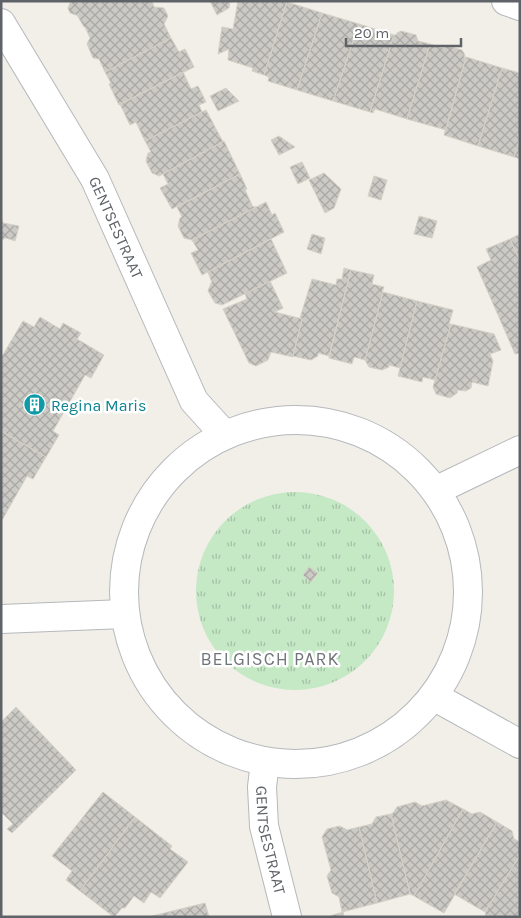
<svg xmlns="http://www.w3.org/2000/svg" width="521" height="918" viewBox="0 0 521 918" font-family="Karla,sans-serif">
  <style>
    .grass { fill: url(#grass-tufts) }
    .building { fill: url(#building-cross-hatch); stroke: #d6d1c6 }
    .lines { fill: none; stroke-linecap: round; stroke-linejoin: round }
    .street-casing { stroke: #b5b8bc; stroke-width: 30 }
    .street { stroke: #fff; stroke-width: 28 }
    .labels { text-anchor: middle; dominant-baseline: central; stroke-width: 5; stroke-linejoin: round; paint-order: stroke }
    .street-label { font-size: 16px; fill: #5f6368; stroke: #fff }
    .culture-label { font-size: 16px; fill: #0d838f; stroke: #fff; text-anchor: start }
    .neighbourhood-label { font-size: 18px; letter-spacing: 1px; fill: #70757a; stroke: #fff }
  </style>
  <defs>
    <pattern id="grass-tufts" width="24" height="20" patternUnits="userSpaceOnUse" patternTransform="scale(1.25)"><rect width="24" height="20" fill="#c5e8c5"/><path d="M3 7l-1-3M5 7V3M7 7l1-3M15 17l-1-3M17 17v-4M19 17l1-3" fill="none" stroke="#a3c0a4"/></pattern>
    <pattern id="building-cross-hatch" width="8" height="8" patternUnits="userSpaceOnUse" patternTransform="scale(1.25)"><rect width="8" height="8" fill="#cccac5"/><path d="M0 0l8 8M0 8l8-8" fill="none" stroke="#a9a8a4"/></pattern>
  </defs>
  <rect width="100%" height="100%" fill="#f1efe8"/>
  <path class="grass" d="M196 591a99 99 0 1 1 198 0a99 99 0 1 1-198 0Z"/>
  <path class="building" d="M73,1L80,3L83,1H152L154,7L164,8L168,16L164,24L171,38L105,72L99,59L93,58L87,44L90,38L85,27H84L77,15H76L70,13L68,8L70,3Z
    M210,1H230L229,8L217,15Z
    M238,1H287L264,75L252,71L253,68L228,60L229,49L218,54L222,27L233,29Z
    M287,2L322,13L297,90L268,81L269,77L264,75Z
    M322,13L359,24L333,101L297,90Z
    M359,24L394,35L370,112L333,101Z
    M401,31L416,35L418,41L430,44L407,119L375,109L373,113L370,112L394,35H396L397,33Z
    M171,38L179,52L185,49L194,67L119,105L109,84L111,83L105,72Z
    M430,44L443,48L448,46L462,50L465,55L464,57H466L446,130L407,119Z
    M466,57L502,68L478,146L444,135Z
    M502,68L520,73V138L514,157L478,146Z
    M183,72L191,89L198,86L206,102L199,105L202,112L145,141L136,122L130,125L120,104Z
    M226,88L239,101L218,111L210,96Z
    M206,110L223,142L159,176L152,173L146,161L148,153L151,152L145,141Z
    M279,136L295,147L279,155L271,140Z
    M520,138V159L514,157Z
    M224,141L240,174L172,209L160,188L168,184L163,174Z
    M302,162L310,178L298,184L290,167Z
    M324,173L341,189L334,208L325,213L309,180Z
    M240,174L247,189L245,190L253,207L255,206V208L192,240L184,238L178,226L180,218L182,217L177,207Z
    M374,176L387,180L381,200L368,196Z
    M266,202L272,215L275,213L284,232L202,275L191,253L198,250L192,240Z
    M419,216L437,221L432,238L414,234Z
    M1,219L3,223L19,226L15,241L6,238L1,240Z
    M312,234L325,238L321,254L307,249Z
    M520,234V261L510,239Z
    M271,239L287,273L222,305L215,303L208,291L211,283H212L208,272Z
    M510,239L520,261V353L515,354L477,267L491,260L486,249Z
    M344,268L351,270L329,356L318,353V356L311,360L293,356L302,319L300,318L312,279L336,285L337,279H342Z
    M351,270L374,275L372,284L384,287L382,292H383L365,360L354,357L352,364L329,358Z
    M270,281L283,308L275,312L302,319L293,357L271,352L268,360L256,366L249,363L223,309L247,299L245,294Z
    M383,292L417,301L400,368L389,365V367L382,370L369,367L365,360Z
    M417,301L453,310L449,324H451L435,380L423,377L422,382L398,376Z
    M40,317L60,329L63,323L81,333L77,339L104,355L91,378L85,375L53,431L59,435L46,457L1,431V358L23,321L34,327Z
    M451,324L494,334L501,350L490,354L493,361L488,386L472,382L471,388L466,391L458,390L457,393L450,398L436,394L433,387Z
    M1,431L46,457L33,479L27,476L1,522Z
    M309,567L318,573L311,582L303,575Z
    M16,707L76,770L12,833L7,829L13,824L1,812V722Z
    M103,792L135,817L80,891L66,880L72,871L52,856Z
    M446,800L463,809L414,896L410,894L391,814L393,813L397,807L415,802L422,806Z
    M463,809L472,814L480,812L497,822L444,913L414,896Z
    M391,814L410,894L377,903L359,827L372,824L376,817Z
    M135,817L172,846L170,849L188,862L160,898L151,892L144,903L134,896L125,908H122L114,917L80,891Z
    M497,822L512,831L514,839L520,842V855L485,912L454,894Z
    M340,826L347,830L359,827L377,903L342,912L339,897L332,893L327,876L331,870L322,837L327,829Z
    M520,855V917H490L485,915L486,913L485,912Z
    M205,903L209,917H148Z
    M343,912L344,917H330V916Z"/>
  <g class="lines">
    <defs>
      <g id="street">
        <path d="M506,1L520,6"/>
        <path id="s1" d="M1,23L95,179L194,401L224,434"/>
        <circle cx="296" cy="592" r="172"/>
        <path d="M437,490L520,450"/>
        <path d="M1,619L124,614"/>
        <path d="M435,697L520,744"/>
        <path id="s2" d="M265,762L262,787L264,826L287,917"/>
      </g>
    </defs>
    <use href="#street" class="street-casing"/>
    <use href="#street" class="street"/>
  </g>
  <defs>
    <symbol id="building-disc" viewBox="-11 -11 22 22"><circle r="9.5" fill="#0f9aa8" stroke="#fff"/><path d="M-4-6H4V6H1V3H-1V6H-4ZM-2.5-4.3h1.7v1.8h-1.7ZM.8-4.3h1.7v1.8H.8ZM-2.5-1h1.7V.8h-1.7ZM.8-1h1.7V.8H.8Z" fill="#fff"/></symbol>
  </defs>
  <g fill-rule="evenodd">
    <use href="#building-disc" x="22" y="392" width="25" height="25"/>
  </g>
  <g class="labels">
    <g class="street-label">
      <text stroke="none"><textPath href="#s1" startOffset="235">GENTSESTRAAT</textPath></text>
      <text stroke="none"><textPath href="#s2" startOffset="79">GENTSESTRAAT</textPath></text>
    </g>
    <g class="culture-label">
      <text x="51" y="405">Regina Maris</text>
    </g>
    <g class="neighbourhood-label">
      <text x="270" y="659">BELGISCH PARK</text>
    </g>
  </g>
  <rect width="521" height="918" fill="none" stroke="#5f6368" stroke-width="5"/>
  <path d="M346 38v8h115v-8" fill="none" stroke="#5f6368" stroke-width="2.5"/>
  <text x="354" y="38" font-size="15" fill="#5f6368" stroke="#ffffff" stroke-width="4" paint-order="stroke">20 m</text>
</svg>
